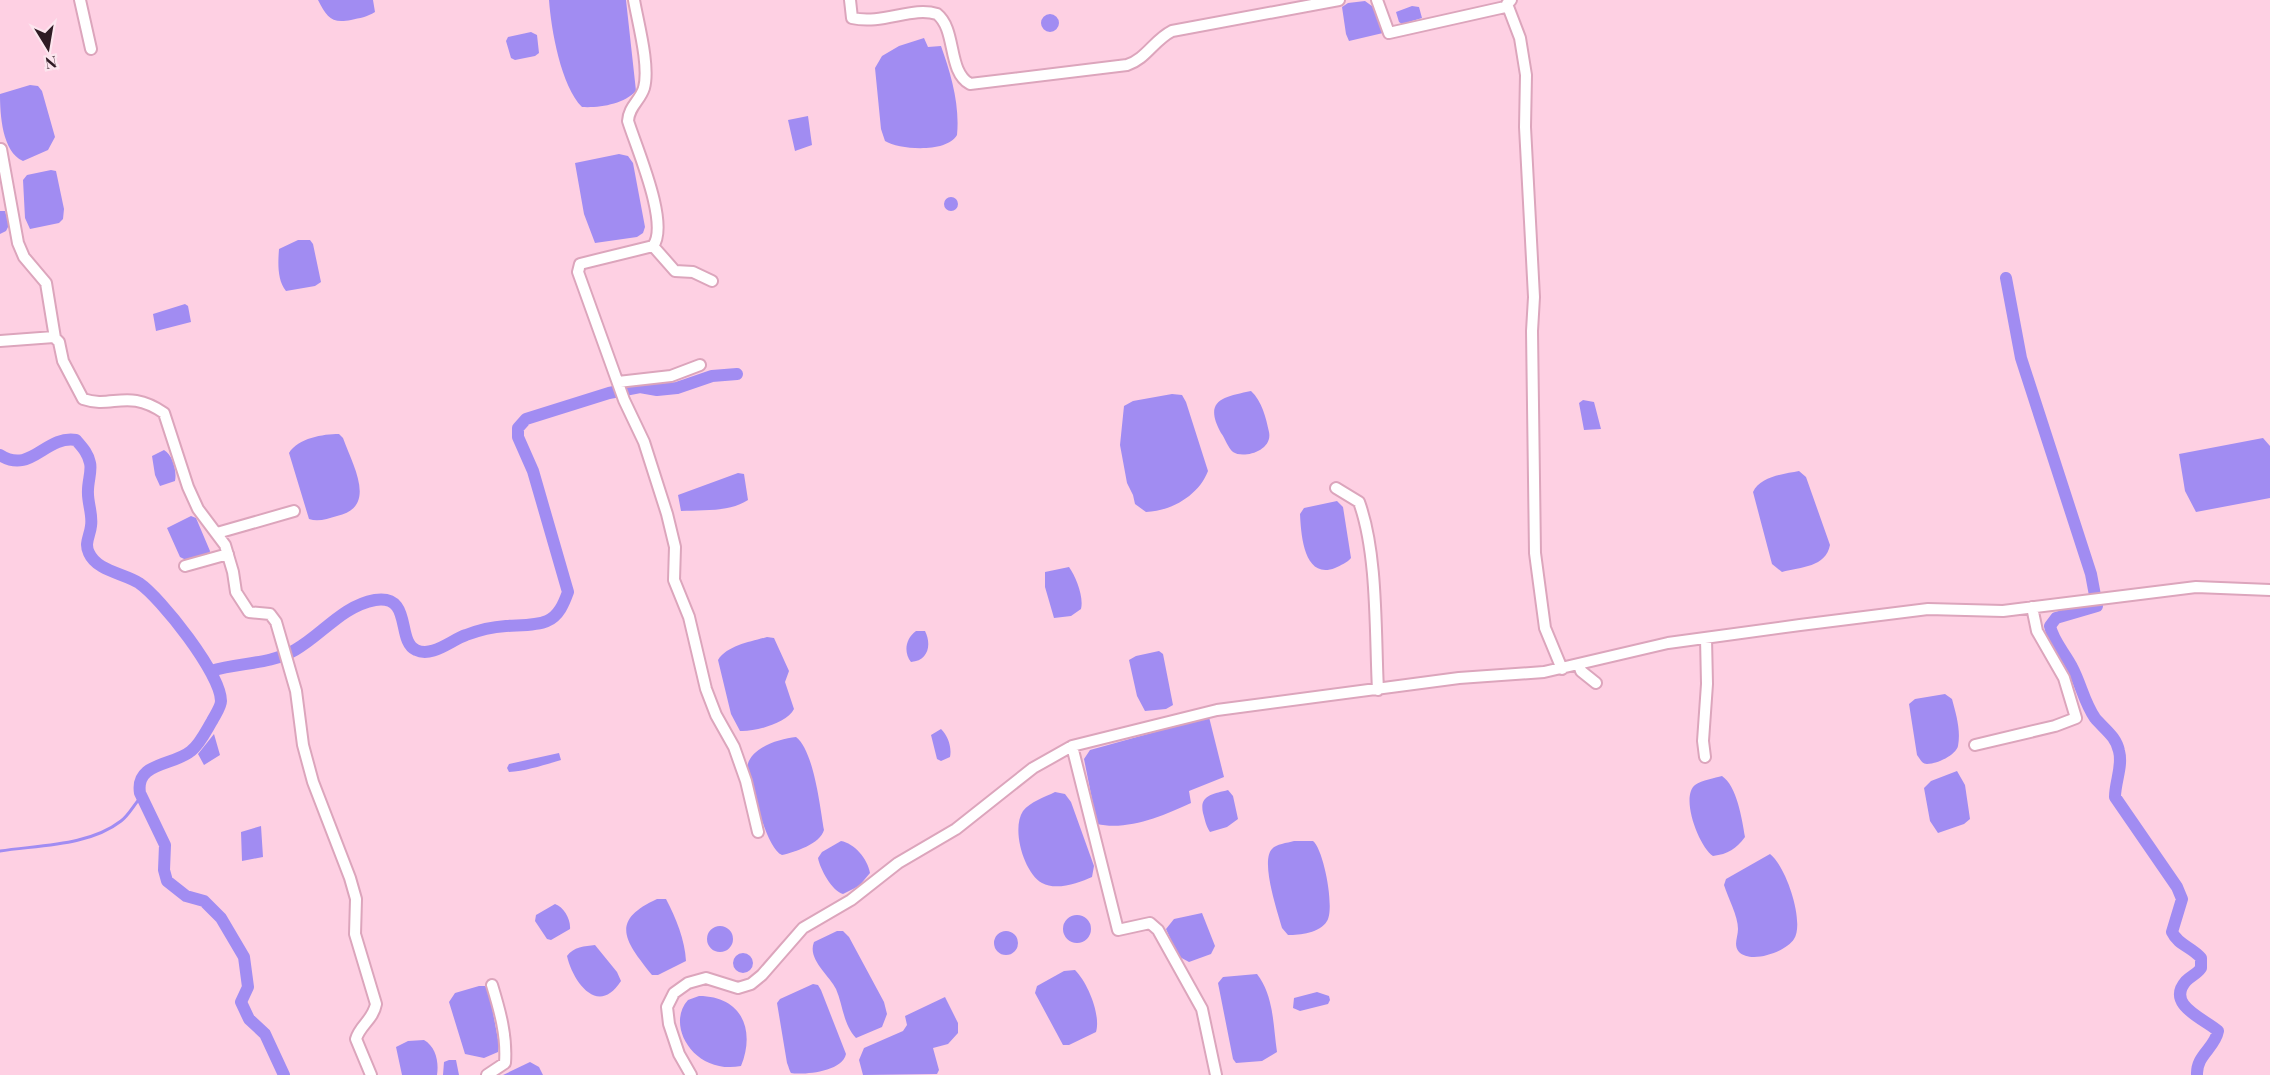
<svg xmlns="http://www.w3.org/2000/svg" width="2270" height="1075" viewBox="0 0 2270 1075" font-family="'Playfair Display',serif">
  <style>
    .water { fill: #a18cf2 }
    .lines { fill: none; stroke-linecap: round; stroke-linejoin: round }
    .stream { stroke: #a18cf2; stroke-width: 3 }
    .canal { stroke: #a18cf2; stroke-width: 12 }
    .street-casing { stroke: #dca5bc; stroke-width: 14 }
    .street { stroke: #fff; stroke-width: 10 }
  </style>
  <rect width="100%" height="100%" fill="#fed0e3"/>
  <path class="water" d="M318,0H373L375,12C367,17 360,18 351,20C331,24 327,17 318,0Z
    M549,0H626L636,91C624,104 600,108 582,107C561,86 551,29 549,0Z
    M1365,1L1376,9L1383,33L1349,41L1346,34L1342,7L1348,3Z
    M1412,6L1419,7L1422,18L1402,24L1399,22L1396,12Z
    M1041 23a9 9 0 1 1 18 0a9 9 0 1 1-18 0Z
    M531,32L537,35L539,53L535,56L515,60L511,58L506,41L508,37Z
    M924,38L928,47L941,46C951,74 960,105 957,135C947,153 900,150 885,141L881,129L875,68L882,56L899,46Z
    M30,85L38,86L42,91L55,137L48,150L23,161C2,152 0,114 0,94Z
    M808,116L812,145L795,151L788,120Z
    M619,154L628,156L633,163L645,227L643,233L637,237L595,243L584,214L575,163Z
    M51,170L56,171L64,209L63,219L59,223L30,229L25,218L23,180L27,175Z
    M944 204a7 7 0 1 1 14 0a7 7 0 1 1-14 0Z
    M0,211H5L9,225L6,231L0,234Z
    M298,240H310L313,244L321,282L315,286L286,291C277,280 278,262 279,249Z
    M185,304L188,306L191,322L156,331L153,314Z
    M1251,391C1262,401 1266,418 1269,432C1273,451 1243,459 1233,452C1228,448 1225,438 1221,433C1203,400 1223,397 1251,391Z
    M1172,394L1182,395L1186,402L1208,471C1199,495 1172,511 1146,512L1135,504L1133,495L1127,483L1120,445L1124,406L1133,401Z
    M1583,400L1594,402L1601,429L1584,430L1579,403Z
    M339,434L343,438C353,466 378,507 337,516C327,519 318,522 309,519L289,453C298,438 323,434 339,434Z
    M2263,438L2270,446V498L2196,512L2185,491L2179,454Z
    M164,450C173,455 177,472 175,481L160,486L155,475L152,456Z
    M1799,471L1806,477L1830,545C1826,567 1801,567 1782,572L1772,564L1753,492C1760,476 1784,474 1799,471Z
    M738,473L744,474L748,500C730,512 702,510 681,511L678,495Z
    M1337,501L1343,507L1351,558C1347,563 1341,565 1335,568C1304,580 1301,535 1300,514L1304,508Z
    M191,516L196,518L210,551L209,555L186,560L180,557L167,528Z
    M1069,567C1076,577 1084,597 1081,609L1071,616L1054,618L1045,587V572Z
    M916,631H925C932,645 928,661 911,662C903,652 906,638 916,631Z
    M767,637L774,638L789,671L785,682L794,709C787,723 755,732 740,731L731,714L718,660C728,645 750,642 767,637Z
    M1159,651L1163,654L1173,705L1166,709L1145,711L1137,696L1129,660L1136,656Z
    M1945,694L1952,699C1956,714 1961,730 1958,746C1956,755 1937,764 1927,764C1922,764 1920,759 1917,755L1909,704L1915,699Z
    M1209,717L1224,777L1189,791L1191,803C1163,816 1127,831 1097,824L1084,759L1090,750Z
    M941,729C948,736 952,747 950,757L941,761L937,759L931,735Z
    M214,734L220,755L204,765L198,754Z
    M796,737C814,751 820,807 824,830C820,844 795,852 782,855C766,849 752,785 747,768C749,748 778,739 796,737Z
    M559,753L561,760C544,765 526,771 509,772L507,768L509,764Z
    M1957,771L1965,785L1970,819L1964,824L1938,833L1930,821L1924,788L1931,781Z
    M1722,776C1737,786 1742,819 1745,837C1736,849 1728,854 1713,856C1699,847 1680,797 1695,785C1702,780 1715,778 1722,776Z
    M1228,790L1233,796L1238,819L1227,827L1210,832C1206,826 1205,820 1203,813C1199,795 1213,794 1228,790Z
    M1055,792L1065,794L1071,802L1094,866L1092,877C1079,883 1056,891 1042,883C1024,873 1011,829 1023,811C1030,802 1045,797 1055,792Z
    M261,826L263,857L242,861L241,832Z
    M841,841C854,843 868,859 870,873L859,886L843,894C832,891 820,869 818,858L822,852Z
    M1294,841H1313C1324,850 1335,909 1327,921C1320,933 1300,935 1288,935L1282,928C1278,913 1260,861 1272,849C1276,844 1287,843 1294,841Z
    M1770,854C1786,866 1805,922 1794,939C1786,952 1751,964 1739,952C1733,945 1738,937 1738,929C1738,916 1728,898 1724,885L1726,879Z
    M657,899H666C676,918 685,940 686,961L658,975H652C625,941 609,921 657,899Z
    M555,904C564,907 571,920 570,929L551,940L547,939L535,921L536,915Z
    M1202,913L1215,946L1211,954L1189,962L1178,956L1166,929L1174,919Z
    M1063 929a14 14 0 1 1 28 0a14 14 0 1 1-28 0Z
    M707 939a13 13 0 1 1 26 0a13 13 0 1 1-26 0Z
    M837,931H843L849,937L884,1002L887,1014L882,1027L856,1038C843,1024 843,1005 836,989C829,975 807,959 814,942Z
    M994 943a12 12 0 1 1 24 0a12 12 0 1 1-24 0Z
    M595,945L617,972L621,981C598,1017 573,982 567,956C573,947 585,946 595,945Z
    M733 963a10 10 0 1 1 20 0a10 10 0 1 1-20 0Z
    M1075,970C1088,983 1101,1015 1096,1032L1069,1045H1063L1035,993L1037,986L1064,971Z
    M1257,974C1274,996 1273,1025 1277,1052L1262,1061L1236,1063L1233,1059L1218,983L1223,977Z
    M813,984L818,985L821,990L846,1054C842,1073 800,1075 791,1073C790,1072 788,1065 787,1063L777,1003L780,999Z
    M479,986H485L489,991L499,1045L498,1052L484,1058L465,1054L449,1002L455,993Z
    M1317,992L1329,996L1330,1000L1328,1004L1300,1011L1293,1008L1294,998Z
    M699,996C741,996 756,1029 741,1066C694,1075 665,1025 688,1000Z
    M945,997L958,1023V1033L948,1044L933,1048L939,1070L937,1074L863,1075L859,1060L864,1048L903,1031L907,1025L905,1016Z
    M424,1040C436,1047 439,1062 437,1075H402L396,1047L408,1041Z
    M449,1060H456L459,1075H443L444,1062Z
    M530,1062L539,1067L543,1075H503Z"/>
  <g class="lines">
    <path class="stream" d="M0,851C39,845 89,846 121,821C130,814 134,804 142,796"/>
    <path class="canal" d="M2006,278L2021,358L2091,574L2097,606L2056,618L2050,626C2053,641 2065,653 2072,667C2081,684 2084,702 2095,718C2104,729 2116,736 2119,751C2123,766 2115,782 2115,797L2177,887L2182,899L2172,932C2178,945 2192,947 2201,958V968C2197,974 2191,976 2186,981C2165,1005 2205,1019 2218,1031C2215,1048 2196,1055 2197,1075
      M0,455C31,475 45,435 76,440C82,447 88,453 90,463C92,470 88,481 88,490C87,502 93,514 91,526C90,536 84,543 89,553C97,571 123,573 139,583C161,598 221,674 221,701C221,707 215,715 212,721C206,731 200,744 191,751C173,766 135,762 140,793L165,845L164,870L167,881L186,896L204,901L221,918L244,957L248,987L241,1002L249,1019L265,1034L284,1075
      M211,671C239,662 269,665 295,650C322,635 342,606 375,600C413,594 396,641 416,650C432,658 451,640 466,635C479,630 492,627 506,626C519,625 536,626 547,621C559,616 564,603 568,592L533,471L518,437V428L526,419L609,393L640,387L657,390L677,388L712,376L737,374"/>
    <defs>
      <path id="street" d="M80,0L91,49
        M634,0C638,23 650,66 644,88C640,101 629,106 628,121C636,147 670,224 653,246L580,264L578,272L624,400L644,442L667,514L675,547L674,580L689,617L706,689L716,715L734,747L746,781L758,832
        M850,0L852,18C883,25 912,6 937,14C957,30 947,71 970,84L1127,65C1146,59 1154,40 1172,31L1339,0
        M1377,0L1389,33L1505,7L1511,0
        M1507,4L1520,38L1526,75L1525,127L1534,297L1532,331L1535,553L1545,628L1562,669
        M1,149L18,243L24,257L46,283L55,338
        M653,246L675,271L693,272L712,281
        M0,341L54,337L59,342L63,361L83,399C112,409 128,388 164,413L188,487L198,509L225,545L233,572L236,592L249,612L270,614L276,622L296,691L303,745L313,782L350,878L356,899L355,934L376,1004C373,1020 360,1025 356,1039L371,1075
        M618,382L671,376L700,365
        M1336,488L1359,502C1378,554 1375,634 1378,690
        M217,533L294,511
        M185,566L228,554
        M1579,665L1581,671L1596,683
        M1975,745L2055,726L2076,718L2064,678L2037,631L2032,607
        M1072,746L1118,930L1150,923L1158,930L1202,1009L1216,1075
        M1705,757L1703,741L1707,684L1706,638
        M487,1075L505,1063C507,1036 500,1011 492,985
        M691,1075L679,1054L669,1024L667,1007L674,993L688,983L706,978L738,988L751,984L762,975L803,928L851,900L898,863L956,829L1033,768L1072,746L1217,710L1459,678L1544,672L1668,643L1800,625L1928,609L2003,611L2196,587L2270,590"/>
    </defs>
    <use href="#street" class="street-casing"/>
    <use href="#street" class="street"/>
  </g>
  <g transform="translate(48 48) rotate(169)" stroke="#fce5ee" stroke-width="4.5" paint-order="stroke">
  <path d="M0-4.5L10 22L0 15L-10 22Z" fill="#2f1b24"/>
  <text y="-9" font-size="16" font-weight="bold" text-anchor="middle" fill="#2f1b24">N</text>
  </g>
</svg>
